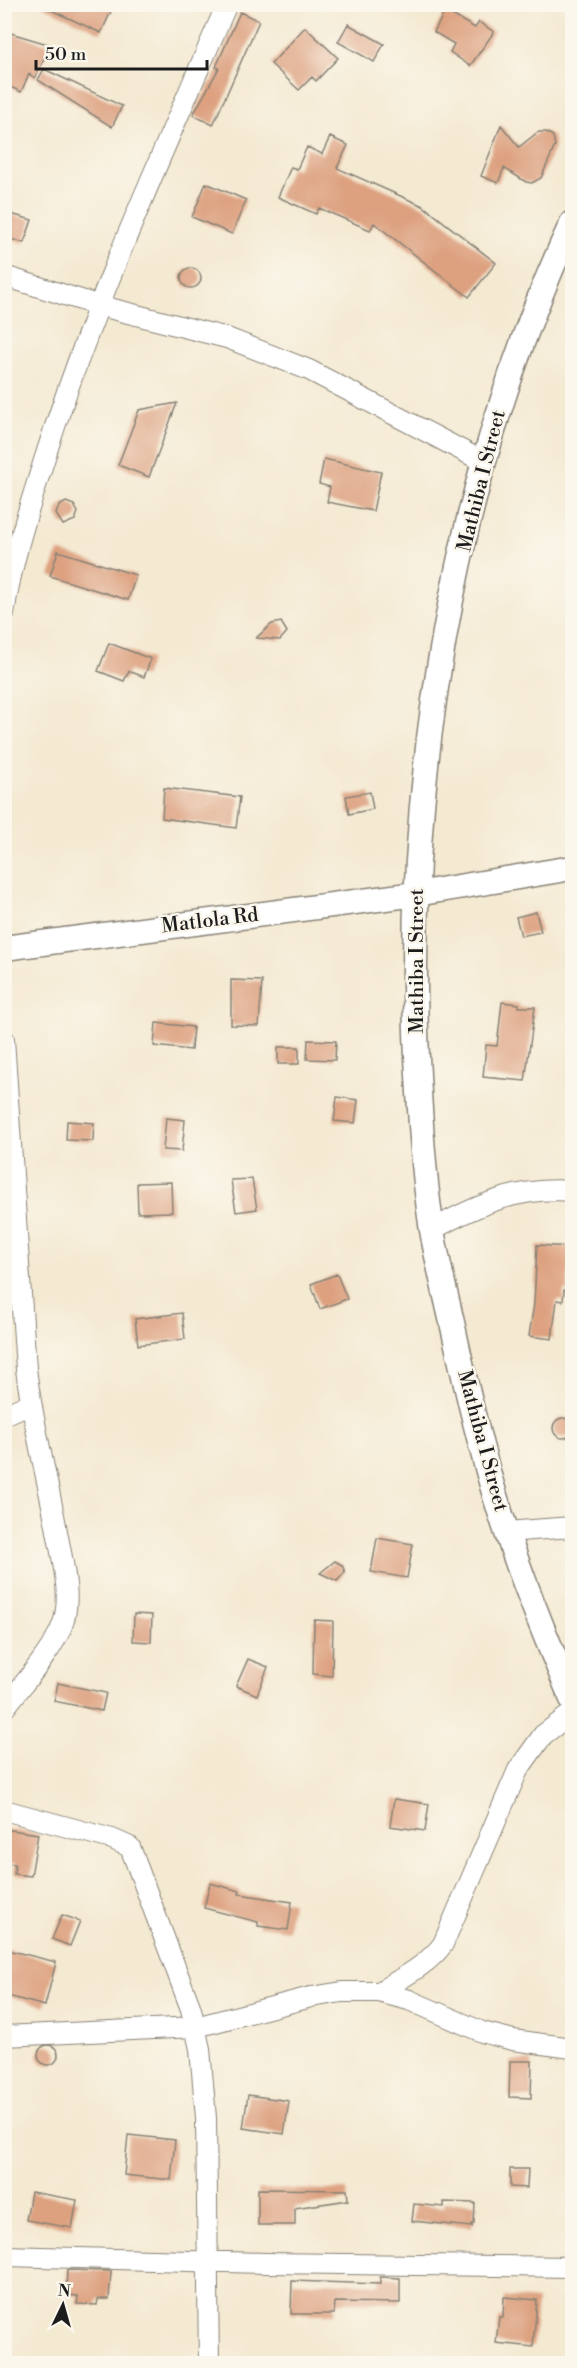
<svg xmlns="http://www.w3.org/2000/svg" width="577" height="2368" viewBox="0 0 577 2368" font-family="'Libre Bodoni',serif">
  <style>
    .building { fill: #dda180 }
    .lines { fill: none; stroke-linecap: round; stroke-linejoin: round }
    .minor-casing { stroke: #888276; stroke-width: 22 }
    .tertiary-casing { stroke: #888276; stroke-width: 27 }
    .minor { stroke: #fff; stroke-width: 20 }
    .tertiary { stroke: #fff; stroke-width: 24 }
    .labels { text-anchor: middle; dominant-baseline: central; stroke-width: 5; stroke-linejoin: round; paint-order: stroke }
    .street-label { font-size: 20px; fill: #1c1c1c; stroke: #fbf7ec }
  </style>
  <rect width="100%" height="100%" fill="#fbf7ec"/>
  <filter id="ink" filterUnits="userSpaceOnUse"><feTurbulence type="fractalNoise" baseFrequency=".0167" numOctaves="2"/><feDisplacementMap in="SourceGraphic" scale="12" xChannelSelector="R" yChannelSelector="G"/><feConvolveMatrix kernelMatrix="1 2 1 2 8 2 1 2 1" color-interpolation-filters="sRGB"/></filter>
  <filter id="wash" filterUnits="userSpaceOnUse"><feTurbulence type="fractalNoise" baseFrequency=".008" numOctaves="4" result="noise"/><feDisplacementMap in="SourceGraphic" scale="24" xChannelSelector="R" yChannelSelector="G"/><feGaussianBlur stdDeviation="1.35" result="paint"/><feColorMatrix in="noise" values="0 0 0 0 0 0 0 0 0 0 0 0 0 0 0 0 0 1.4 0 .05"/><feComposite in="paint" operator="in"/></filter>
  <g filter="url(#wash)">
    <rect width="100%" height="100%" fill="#f4e9d1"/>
    <g id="blocks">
      <path class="building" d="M38,4H101L112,9L101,33Z
        M445,11L475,28L479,22L494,32L470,66L450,52L454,44L434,32Z
        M240,12L259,21L213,125L193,115L219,68L216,67Z
        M348,24L384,44L374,62L338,42Z
        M305,27L338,58L316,81L312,77L299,90L271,64Z
        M4,31L51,45L35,78L29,74L21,92L4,84Z
        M44,69L122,106L112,127L38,80Z
        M501,125L519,147L538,132H546L553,136L555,146L541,178L532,183L526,182L504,168L498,183L481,176Z
        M330,137L348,145L337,168L423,206L496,263L469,297L374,223L370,230L319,208L316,214L278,197L291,167L297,169L307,147L322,154Z
        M206,183L246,200L232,234L192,217Z
        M4,212L32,220L24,243L4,237Z
        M181 278a10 10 0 1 1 20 0a10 10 0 1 1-20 0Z
        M177,403L149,477L118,465L139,410Z
        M324,459L381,472L373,511L327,502L330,487L319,484Z
        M66,502L74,505L78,512L75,520L63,525L56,514L59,506Z
        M58,551L136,575L128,600L50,576Z
        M281,622L287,632L280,640L256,638L272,624Z
        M109,643L151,659L144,677L129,671L124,681L98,671Z
        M164,788L240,797L236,828L162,818Z
        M370,792L373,809L349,814L346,796Z
        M536,912L541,932L521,936L516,917Z
        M231,980L262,981L259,1026L231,1025Z
        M502,1002L519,1004V1007H535L525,1081L483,1077L486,1045L497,1046Z
        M156,1023L193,1027L191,1050L154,1046Z
        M308,1040L336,1041L335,1060L307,1059Z
        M278,1047H299V1064H278Z
        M337,1097L358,1100L355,1123L334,1121Z
        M166,1118L185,1120L182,1151L163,1150Z
        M67,1121L94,1123L93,1141L66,1140Z
        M252,1179L257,1209L236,1212L231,1180Z
        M171,1182L172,1212L138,1213L137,1183Z
        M537,1245L570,1247L568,1291L564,1290L563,1301L557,1300L552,1339L529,1336L534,1304Z
        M337,1274L347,1299L320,1309L311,1284Z
        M182,1313L185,1339L138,1345L135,1319Z
        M553 1428a10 10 0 1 1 20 0a10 10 0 1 1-20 0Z
        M377,1538L413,1544L407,1578L371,1572Z
        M335,1561L342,1565L345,1572L337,1581L320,1573Z
        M134,1614L152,1615L151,1642L133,1641Z
        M314,1620L333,1621L332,1676L313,1674Z
        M248,1659L268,1667L257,1695L236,1686Z
        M58,1683L106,1693L102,1711L54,1701Z
        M394,1799L429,1804L425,1831L390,1826Z
        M4,1829L38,1834L31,1876L14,1874L15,1864L4,1863Z
        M210,1883L240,1891L239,1894L292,1902L288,1930L258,1926V1922L204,1908Z
        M62,1915L80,1921L70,1946L52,1939Z
        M4,1949L56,1962L45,2006L4,1995Z
        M38 2055a10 10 0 1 1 20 0a10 10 0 1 1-20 0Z
        M510,2061H532L531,2098L509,2097Z
        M248,2095L289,2101L284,2134L243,2128Z
        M128,2135L175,2140L171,2180L124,2175Z
        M510,2169H528L527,2188L510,2187Z
        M258,2189L347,2190L348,2200L295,2208V2225H258Z
        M31,2192L77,2200L72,2228L26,2220Z
        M444,2202L475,2203L474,2224H472V2227L412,2221L414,2204L444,2207Z
        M67,2270L111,2271L109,2299H98L97,2305L77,2304L78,2296L66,2295Z
        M380,2277L400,2278V2303L335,2302L334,2314H291L292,2281L380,2284Z
        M504,2297L537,2300L533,2347L496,2343L499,2317H503Z"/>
    </g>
  </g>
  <g filter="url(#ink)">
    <use href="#blocks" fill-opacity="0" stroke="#888276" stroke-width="1.5"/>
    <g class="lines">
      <defs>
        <path id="minor" d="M4,276L97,305L227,338L309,370L484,462
          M4,614C12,558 30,505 47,451C96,298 163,152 227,4
          M4,1039L26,1369C33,1424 47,1477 57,1531C62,1560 73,1598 62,1626C52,1652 21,1686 4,1709
          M432,1230C476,1205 520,1186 572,1191
          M4,1415L31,1403
          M506,1532L572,1527
          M4,1810L112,1839L130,1847L191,2009L200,2049L206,2118L209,2364
          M379,1992C401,1978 427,1966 443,1944L518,1770L543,1735L572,1713
          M4,2036L196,2027L311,1997L342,1992H379L409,2000L482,2032L513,2040L572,2048
          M4,2256L267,2263L572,2267"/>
        <path id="tertiary" d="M572,223C454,475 404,779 417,1057C420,1112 423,1169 431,1224C437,1262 447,1299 455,1336C467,1391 480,1446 496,1499C517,1568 544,1634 572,1699
          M4,948L416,894L572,868"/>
      </defs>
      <use href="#minor" class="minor-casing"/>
      <use href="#tertiary" class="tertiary-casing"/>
      <use href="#minor" class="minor"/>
      <use href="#tertiary" class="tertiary"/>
    </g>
  </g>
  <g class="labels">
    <g class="street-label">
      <text transform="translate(482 481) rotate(-76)">Mathiba I Street</text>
      <text transform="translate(210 921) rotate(-7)">Matlola Rd</text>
      <text transform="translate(417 961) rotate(-90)">Mathiba I Street</text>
      <text transform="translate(482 1441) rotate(75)">Mathiba I Street</text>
    </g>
  </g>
  <rect width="577" height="2368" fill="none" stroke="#fbf7ec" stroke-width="24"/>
  <g transform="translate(63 2305) rotate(5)" stroke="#fbf7ec" stroke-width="4.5" paint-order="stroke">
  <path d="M0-4.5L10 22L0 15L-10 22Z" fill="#1c1c1c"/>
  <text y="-9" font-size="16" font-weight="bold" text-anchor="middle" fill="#1c1c1c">N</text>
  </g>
  <path d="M36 60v9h171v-9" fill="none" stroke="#1c1c1c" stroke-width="3"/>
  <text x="45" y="60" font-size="18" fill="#1c1c1c" stroke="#fbf7ec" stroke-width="4.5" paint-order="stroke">50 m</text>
</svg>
